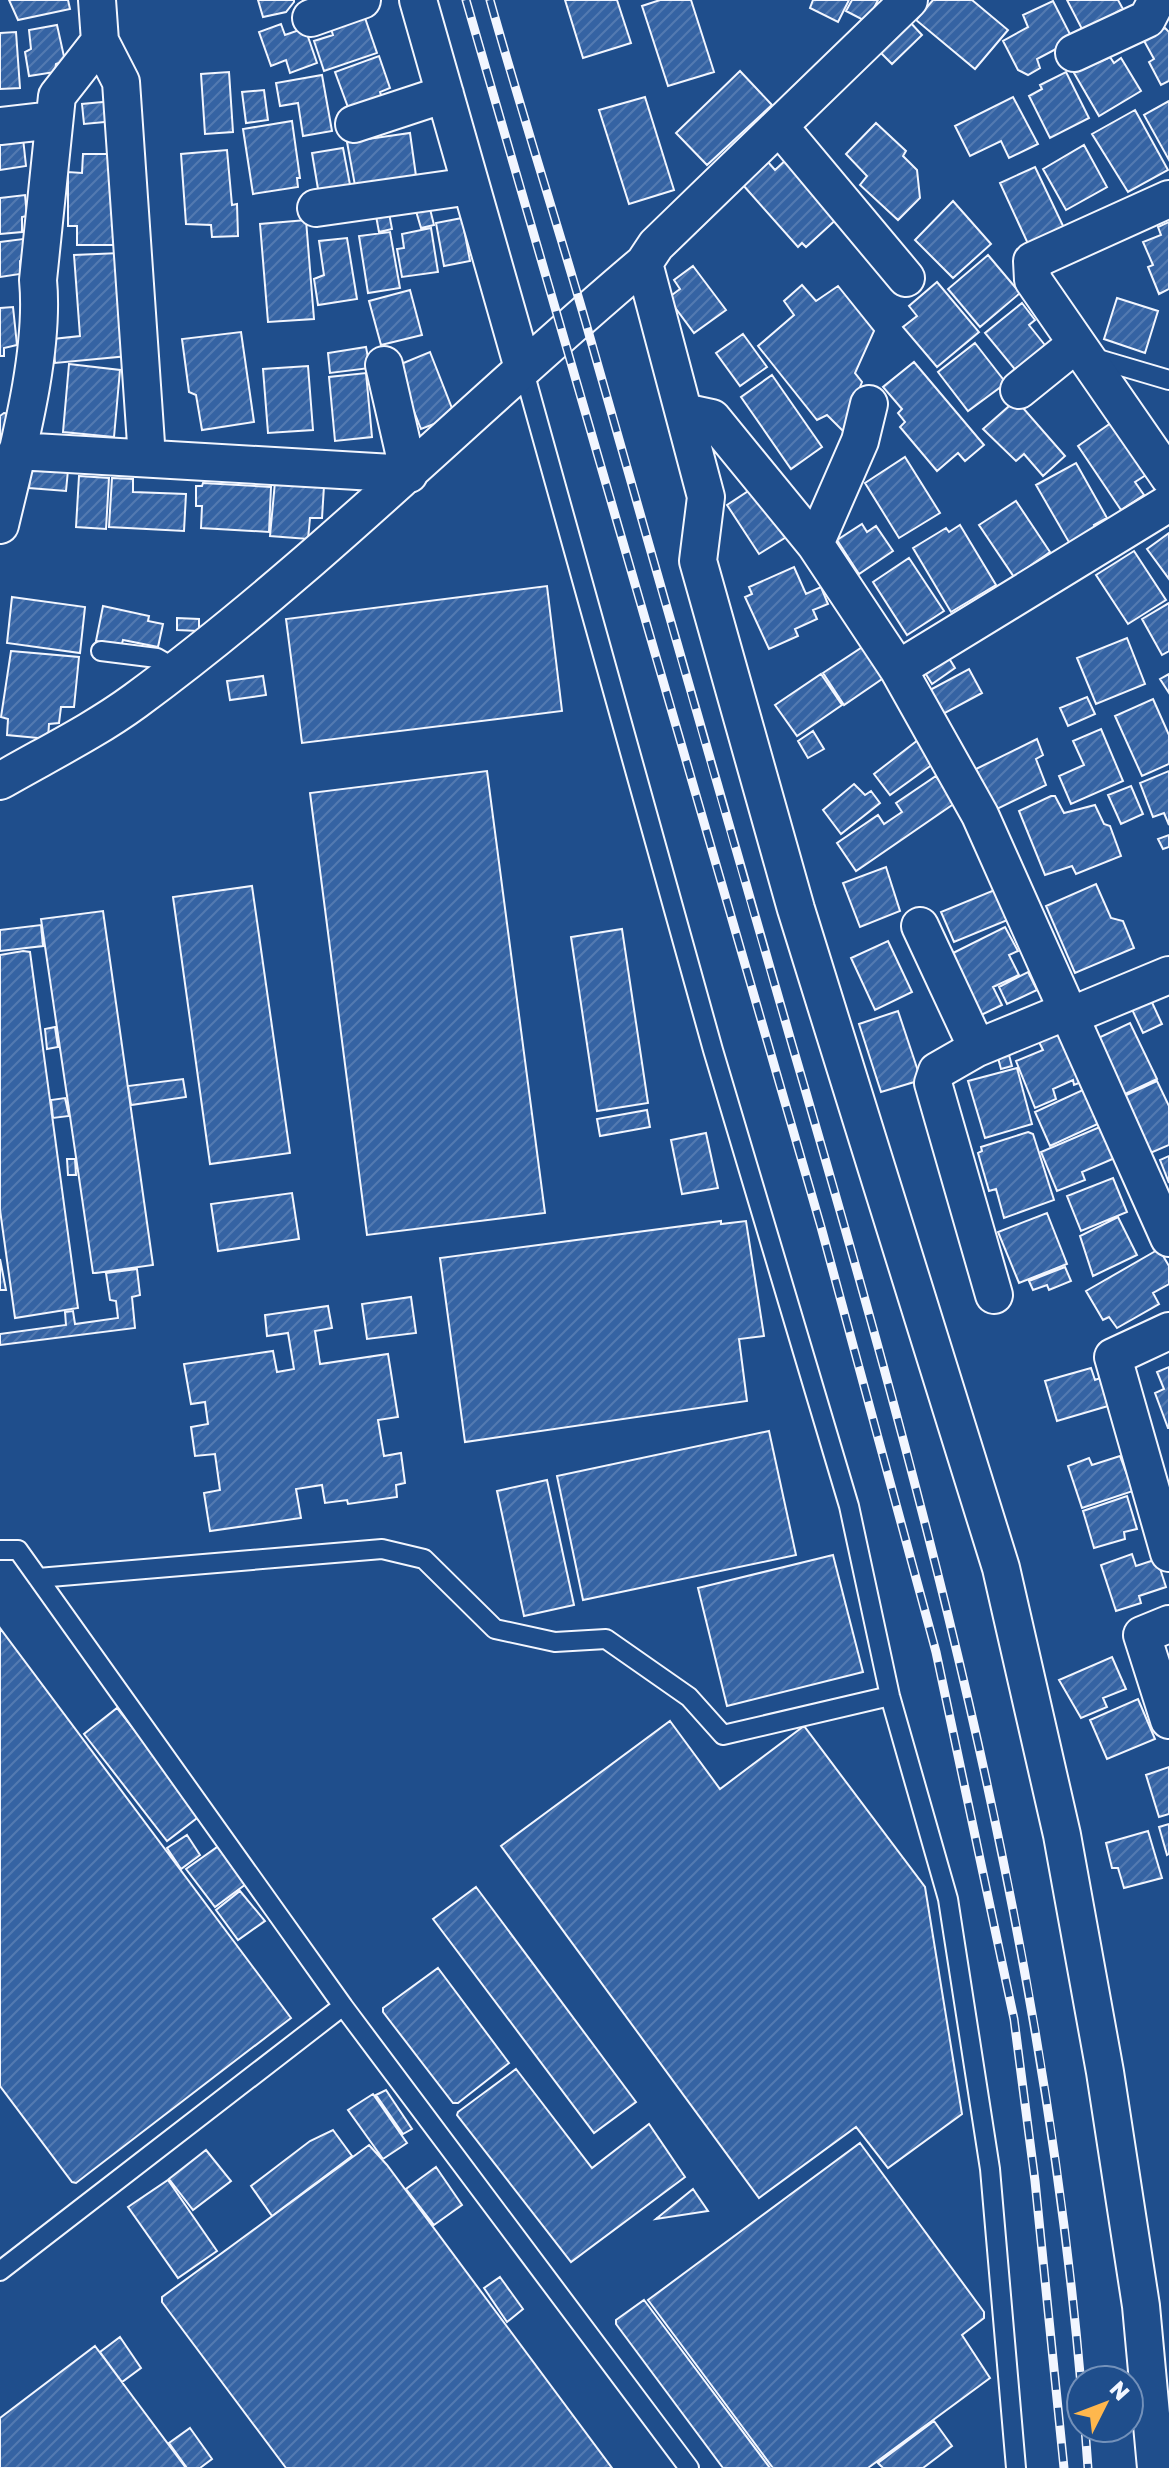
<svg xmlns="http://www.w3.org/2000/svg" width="1169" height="2468" viewBox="0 0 1169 2468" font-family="'Golos Text',sans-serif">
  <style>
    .building { fill: url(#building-hatch); stroke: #f2f6ff; stroke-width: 2 }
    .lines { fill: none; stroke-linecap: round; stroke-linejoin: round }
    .service-casing { stroke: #f2f6ff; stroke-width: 22 }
    .minor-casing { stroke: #f2f6ff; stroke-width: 40 }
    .service { stroke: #1f4e8c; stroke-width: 18 }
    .minor { stroke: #1f4e8c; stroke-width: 36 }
    .rail-casing { stroke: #f2f6ff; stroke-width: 9 }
    .rail { stroke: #1f4e8c; stroke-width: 6; stroke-dasharray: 18; stroke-linecap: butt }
  </style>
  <defs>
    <pattern id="building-hatch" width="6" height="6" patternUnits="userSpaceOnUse" patternTransform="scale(2)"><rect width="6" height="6" fill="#3563a3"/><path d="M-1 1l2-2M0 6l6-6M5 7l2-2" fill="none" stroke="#537ab1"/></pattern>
  </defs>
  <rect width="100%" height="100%" fill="#1f4e8c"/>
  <path class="building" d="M9,0H68L70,9L18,20Z
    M258,0H294V2L286,12L263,17Z
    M565,0H617L631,43L583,58Z
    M660,0H691L714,72L668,86L642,6Z
    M813,0H849L838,22L810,8Z
    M852,0H878L867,22L846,11Z
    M933,0H972L1008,30L975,69L916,20Z
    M1067,0H1118L1123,9L1083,31Z
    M1053,1L1073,40L1037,59L1040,68L1028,75L1018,70L1003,41L1028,27L1023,15Z
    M364,15L377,53L324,71L314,41L333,35L330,26Z
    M909,21L922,35L892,64L879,51Z
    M281,24L285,35L305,28L317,63L290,73L286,60L271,66L259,32Z
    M57,25L65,61L56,64L55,72L29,76L25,52L31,49L29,30Z
    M1165,28L1169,32V81L1161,85L1149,62L1154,59L1143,39Z
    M16,32L20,88L0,89V33Z
    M379,56L390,88L380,92L382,98L349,110L335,72Z
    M1110,57L1114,63L1121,58L1141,91L1099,116L1074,73Z
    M740,71L772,105L707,165L676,133Z
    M229,72L233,132L205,134L201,74Z
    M1066,72L1089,118L1050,138L1029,96L1042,89L1040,85Z
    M322,75L332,131L303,136L298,103L280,106L276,83Z
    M264,90L268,120L246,123L242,92Z
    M645,97L674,190L629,204L599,110Z
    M1013,97L1038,144L1009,158L1001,141L970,156L955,126Z
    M113,101L115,121L84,124L82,104Z
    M1169,101V160L1144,115Z
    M1135,110L1168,170L1128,192L1092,134Z
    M292,121L300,178H297L298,187L253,194L243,129Z
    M876,123L906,151L903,156L917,170L920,198L898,220L860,185L867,176L846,154Z
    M410,133L417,183L356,191L347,142Z
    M23,138L26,166L0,170V141Z
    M1084,145L1107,187L1066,210L1043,169Z
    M343,148L351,190L319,195L312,153Z
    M227,150L232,205L237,204L238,236L212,237L211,225L186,224L181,154Z
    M83,154H116V245H77V226H68V172L82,173Z
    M788,158L840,216L806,247L802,243L798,247L743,185L768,162L775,170Z
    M1035,167L1065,230L1029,246L1000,183Z
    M25,195L27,216L22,217V232L0,234V198Z
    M953,201L991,244L953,278L915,240Z
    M430,209L434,225L421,228L416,211Z
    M389,213L392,229L379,232L376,216Z
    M462,218L470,261L444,266L436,223Z
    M306,220L314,319L268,322L260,224Z
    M1169,222V289L1159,294L1148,267L1153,265L1143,242L1161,235L1158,227Z
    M431,228L438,272L402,277L397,249L404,248L402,234Z
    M390,232L400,288L368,293L359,236Z
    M347,238L357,299L318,305L314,279L324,275L319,241Z
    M23,239L26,260L20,261V274L0,277V242Z
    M120,253L128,356L55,363L53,339L80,336L74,255Z
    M988,255L1020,293L980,327L948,289Z
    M693,266L726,310L694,333L668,298L680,289L674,280Z
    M937,282L979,332L937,367L903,327L917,316L909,306Z
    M802,285L816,301L838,286L874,331L855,373L862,382L843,431L827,415L817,420L758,346L794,315L784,301Z
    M410,290L422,335L381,345L369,301Z
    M1117,298L1158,311L1145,353L1104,339Z
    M1022,303L1035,320L1029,325L1048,349L1018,373L985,333Z
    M13,307L17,345L4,348V356H0V308Z
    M241,332L254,422L202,430L196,395L189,392L182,339Z
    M743,334L767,367L740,386L716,353Z
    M975,343L1006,383L968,411L938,372Z
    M366,347L370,368L330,373L328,353Z
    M430,352L455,416L421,429L396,366Z
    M914,362L984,445L965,461L958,453L937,471L900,427L905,422L898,413L902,409L883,387Z
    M69,364L120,370L114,437L63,432Z
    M308,366L313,430L268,433L263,369Z
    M366,373L372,437L335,441L329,377Z
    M772,375L822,447L791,469L741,397Z
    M1016,400L1065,456L1043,476L1024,454L1016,461L983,429Z
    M4,413L12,414L0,467V416Z
    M1111,423L1146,475L1135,482L1144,495L1121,510L1078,446Z
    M905,457L940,513L899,538L865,483Z
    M1076,463L1107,518L1094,525L1096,529L1070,544L1036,485Z
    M31,466L68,470L66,491L29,488Z
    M79,476L109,478L106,529L76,527Z
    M112,478L133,479V492L186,494L184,531L109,527Z
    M275,482L324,486L322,518H310L308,539L270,536Z
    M203,483L271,487L269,532L201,528L202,506H196V486H202Z
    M756,486L788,536L759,554L727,505Z
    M1016,501L1050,552L1014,577L979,525Z
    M862,524L867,532L876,526L893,551L859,574L837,540Z
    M960,525L996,585L951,612L913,548L946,528L949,532Z
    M1169,533V579L1147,549Z
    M1134,551L1166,600L1128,624L1096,575Z
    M909,558L944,611L907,635L873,582Z
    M794,567L806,594L821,587L828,604L813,610L817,619L795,629L798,636L769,649L745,597L752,594L749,587Z
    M547,586L562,711L302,743L286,619Z
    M12,597L85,607L80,653L7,643Z
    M1169,603V651L1162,655L1142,619Z
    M103,606L149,616L148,621L163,624L158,647L123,640L121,647L96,641Z
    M177,618L199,619V631L177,630Z
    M1127,638L1145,684L1096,704L1077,658Z
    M864,646L885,677L844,705L823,673Z
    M11,651L79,657L74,707H61L59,723L49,724L48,739L7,735L8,719L1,717Z
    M947,655L955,668L932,684L924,671Z
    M969,669L982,693L943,714L930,690Z
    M821,674L842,705L797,736L775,705Z
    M1169,674V693L1160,679Z
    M263,676L266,695L230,700L227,681Z
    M1087,697L1095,714L1068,726L1060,708Z
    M1153,699L1169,735V764L1142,776L1115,716Z
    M1101,729L1123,781L1071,804L1059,776L1084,765L1073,741Z
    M813,731L824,749L808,758L798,741Z
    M1037,739L1043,755L1036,759L1046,785L995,810L976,769Z
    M918,740L933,764L890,795L874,774Z
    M487,771L545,1213L367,1235L310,793Z
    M1169,771V825L1164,813L1153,817L1140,783Z
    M936,776L955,803L856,871L837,843L878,815L884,824L902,812L896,803Z
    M854,784L865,795L871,791L880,803L841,834L823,810Z
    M1131,786L1143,814L1121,824L1108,795Z
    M1051,796H1055L1064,813L1095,805L1104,824L1110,826L1121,856L1076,874L1072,866L1045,875L1019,811Z
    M1169,835V847L1163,849L1158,839Z
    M886,867L900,911L860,927L843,883Z
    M1096,884L1111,918L1123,921L1134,948L1075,973L1046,906Z
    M252,886L290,1153L210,1164L173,897Z
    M997,889L1010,919L954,942L941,912Z
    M103,911L153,1265L96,1273H93L41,919Z
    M41,925L43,946L0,951V930Z
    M1005,927L1018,951L1009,955L1019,975L993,987L1002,1005L977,1017L947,956Z
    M622,929L648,1103L597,1111L571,937Z
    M888,941L912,992L875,1010L851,958Z
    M23,951L30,952L78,1308L15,1318L0,1210V955Z
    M1028,972L1037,990L1007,1004L999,987Z
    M1149,996L1162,1024L1143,1033L1130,1005Z
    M898,1011L921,1080L881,1092L859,1024Z
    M1130,1023L1157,1079L1121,1096L1094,1040Z
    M55,1027L58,1047L47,1049L45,1029Z
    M1059,1029L1087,1080L1074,1085L1073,1080L1053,1089L1056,1099L1035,1108L1016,1061L1043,1050L1037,1038Z
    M1009,1055L1012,1066L1001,1069L998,1058Z
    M1017,1068L1032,1124L985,1138L968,1081Z
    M183,1079L186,1097L131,1105L128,1086Z
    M1157,1081L1169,1106V1145L1148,1154L1122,1097Z
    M1087,1088L1102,1122L1050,1146L1035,1112Z
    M65,1098L69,1116L53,1118L51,1100Z
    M647,1110L650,1127L600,1136L597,1119Z
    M1102,1126L1115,1158L1082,1172L1085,1180L1057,1191L1041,1152Z
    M1028,1132L1033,1134L1054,1200L1004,1218L996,1189L989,1191L978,1153L982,1151L981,1147Z
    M706,1133L718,1188L682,1194L671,1140Z
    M1169,1156V1183L1160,1160Z
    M67,1159H75L76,1175H68Z
    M1113,1178L1127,1212L1081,1231L1067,1196Z
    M292,1193L299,1239L218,1251L211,1204Z
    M1047,1213L1067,1264L1019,1283L998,1232Z
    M1118,1217L1137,1255L1093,1276L1080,1236Z
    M721,1221V1224L746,1221L764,1336L739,1339L747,1401L465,1442L440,1258Z
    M1159,1249L1169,1266V1284L1153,1293L1159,1304L1117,1328L1109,1317L1103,1320L1086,1291Z
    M0,1259L6,1290H0Z
    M1065,1267L1071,1281L1049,1290L1047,1285L1033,1290L1029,1281Z
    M137,1269L140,1295L132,1297L135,1328L0,1345V1334L66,1325L65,1312L73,1311L75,1324L118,1318L116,1301L110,1300L106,1273Z
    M411,1297L416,1333L367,1339L362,1304Z
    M328,1306L332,1328L315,1331L320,1364L388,1354L398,1417L378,1420L384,1456L401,1453L405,1483L396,1485L397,1497L348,1504L347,1500L325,1503L322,1485L296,1489L301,1518L210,1531L204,1493L220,1490L215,1454L195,1456L191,1427L208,1424L205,1402L191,1404L184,1364L273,1351L277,1372L294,1369L288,1333L267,1336L265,1315Z
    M1169,1367V1428H1168L1155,1393L1164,1389L1157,1372Z
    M1091,1368L1095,1380L1100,1378L1108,1406L1057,1421L1045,1381Z
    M769,1431L796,1555L583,1600L557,1476Z
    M1120,1456L1133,1491L1082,1508L1068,1466L1089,1458L1092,1465Z
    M547,1480L574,1605L524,1616L497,1491Z
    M1127,1496L1137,1529L1124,1532L1125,1539L1094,1548L1083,1511Z
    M1132,1554L1136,1566L1157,1559L1166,1587L1139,1596L1141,1603L1116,1611L1101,1565Z
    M833,1555L863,1672L727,1706L698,1588Z
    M0,1628L291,2018L76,2183L72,2182L0,2086Z
    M1112,1657L1126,1689L1103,1698L1107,1707L1081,1718L1059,1680Z
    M1138,1699L1155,1739L1107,1759L1090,1720Z
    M117,1708L201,1815L167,1841L84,1734Z
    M670,1721L720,1789L804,1726L925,1887L962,2114L888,2168L856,2127L759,2198L501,1846Z
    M1169,1767V1814L1159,1817L1146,1775Z
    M1169,1824V1854L1167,1855L1159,1827Z
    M1148,1831L1162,1878L1124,1888L1118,1868H1112L1106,1843Z
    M187,1835L200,1855L181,1869L167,1848Z
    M220,1845L246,1884L215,1907L186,1869Z
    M476,1887L636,2102L594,2133L433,1919Z
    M240,1891L265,1921L238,1940L216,1910Z
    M438,1968L509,2063L458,2103H453L383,2012V2008Z
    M516,2069L592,2168L649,2124L685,2177L571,2262L457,2115L458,2112Z
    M386,2090L412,2129L403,2134L376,2095Z
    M373,2094L407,2143L383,2159L348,2110Z
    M333,2130L352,2156L272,2216L251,2186L310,2141Z
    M860,2143L984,2312V2318L962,2335L990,2378L868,2468H773L648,2300Z
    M369,2145L387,2165L612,2468H286L162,2302V2297Z
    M206,2150L231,2181L193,2210L169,2179Z
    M436,2167L462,2205L434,2225L406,2189Z
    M168,2180L217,2251L178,2278L128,2207Z
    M693,2189L708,2211L656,2219Z
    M500,2277L523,2309L507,2322L484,2288Z
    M644,2300L770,2468H723L616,2324V2320Z
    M120,2337L141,2368L122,2382L100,2352Z
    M95,2346L186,2468H0V2418Z
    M934,2421L952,2446L923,2468H883L878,2463Z
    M190,2428L212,2459L200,2468H187L169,2443Z"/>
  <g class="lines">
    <defs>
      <path id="service" d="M1091,357L1169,380
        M523,368L713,1050L849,1506L890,1696L948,1899L990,2169L1016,2468
        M101,651L157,658L176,669
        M0,1550H18L343,2006L0,2271
        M38,1578L382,1549L424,1559L495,1629L555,1642L606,1639L689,1697L723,1735L890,1696
        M343,2006L689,2468"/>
      <path id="minor" d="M418,0L523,368
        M311,18L362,0
        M100,41L121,82L147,458
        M1074,53L1147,19L1157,0
        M354,124L445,94
        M0,126L54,120
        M779,126L906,278
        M1169,199L1032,261L1033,280L1169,477
        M316,208L471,186
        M644,263L706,497L698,561L796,909L1001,1568L1062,1835L1105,2072L1141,2306L1156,2468
        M1019,390L1076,344
        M684,412L712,418L815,544L898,669L980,815L1169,1238
        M17,451L409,474L384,365
        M0,525C17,453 45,353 38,280L57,96L100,41L97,0
        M815,544L860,441L869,404
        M898,669L1169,503
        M0,781C45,755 94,731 135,701C316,568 473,407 644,263L656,245L909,0
        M920,926L977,1048
        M1070,1016L1169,975
        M994,1295L933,1083L937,1071L977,1048L1067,1011
        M1169,1331L1113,1357L1169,1553
        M1169,1624L1142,1635L1169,1720"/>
    </defs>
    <use href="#service" class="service-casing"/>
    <use href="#minor" class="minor-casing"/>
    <use href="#service" class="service"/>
    <use href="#minor" class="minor"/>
    <defs>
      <path id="rail" d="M466,0L821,1227L936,1652L1014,2019L1035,2181L1064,2468
        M490,0C520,107 554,213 585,320C653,558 720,796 789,1034C919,1480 1041,1920 1081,2385
        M1085,2428L1088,2468"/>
    </defs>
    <use href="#rail" class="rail-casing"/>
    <use href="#rail" class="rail"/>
  </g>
  <g transform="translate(1105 2404) rotate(48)"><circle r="38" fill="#1f4e8c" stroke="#7391ba" stroke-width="2"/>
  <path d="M0-6L14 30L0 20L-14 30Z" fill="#ffb74d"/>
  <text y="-12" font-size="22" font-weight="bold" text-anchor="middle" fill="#f2f6ff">N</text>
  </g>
</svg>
